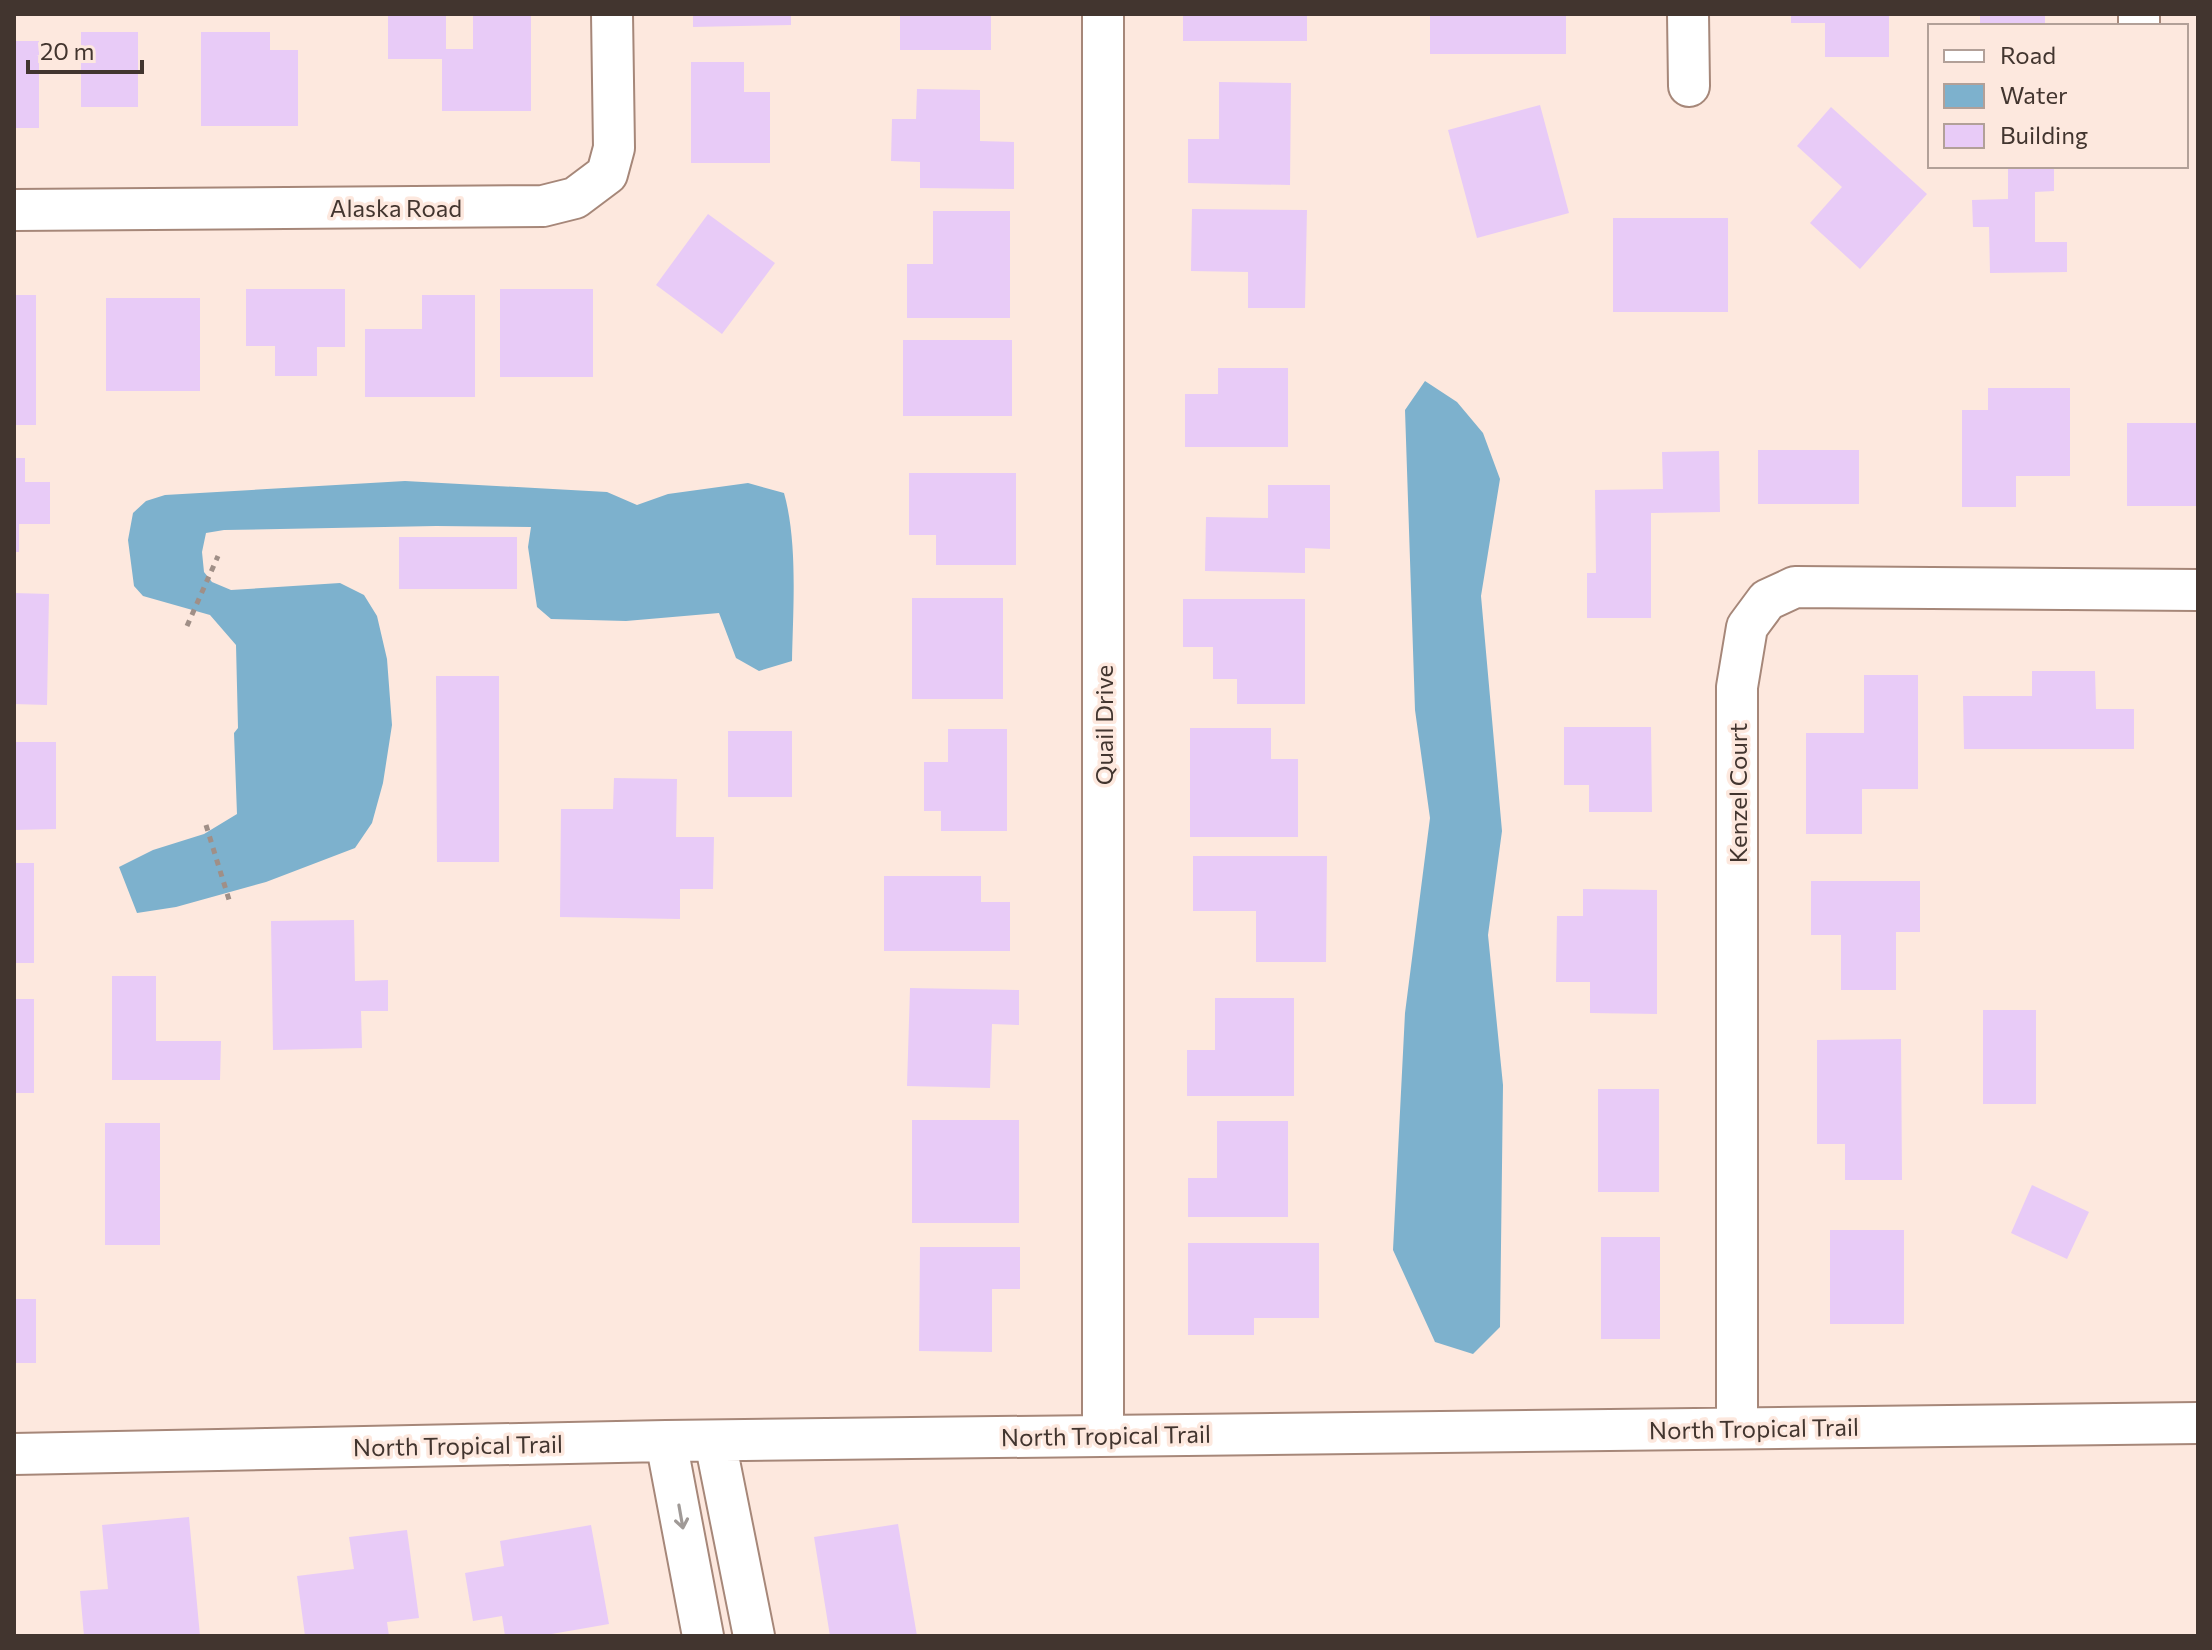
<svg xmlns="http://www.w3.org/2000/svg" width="2212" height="1650" viewBox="0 0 2212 1650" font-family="Commissioner,sans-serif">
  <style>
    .water { fill: #7db1cd }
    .building { fill: #e8cbf7 }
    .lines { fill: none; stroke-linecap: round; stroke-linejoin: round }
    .minor-casing { stroke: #a68779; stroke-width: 44 }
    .path { stroke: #a08f87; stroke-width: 5; stroke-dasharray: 6 6; stroke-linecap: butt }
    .minor { stroke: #fff; stroke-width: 40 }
    .oneway { stroke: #a09a97 }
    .labels { text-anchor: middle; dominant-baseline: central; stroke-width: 7; stroke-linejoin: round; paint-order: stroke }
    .street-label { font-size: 24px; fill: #42352f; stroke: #fde8de }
  </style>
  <rect width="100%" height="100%" fill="#fde8de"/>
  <path class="water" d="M1425,381L1457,402L1483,433L1500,479L1481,596L1502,831L1488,935L1503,1085L1500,1327L1473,1354L1435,1342L1393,1250L1405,1013L1430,818L1415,710L1405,410Z
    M405,481L607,492L637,505L668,494L748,483L784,493C798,543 793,609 792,661L759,671L736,658L719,613L626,621L551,619L537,607L528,547L531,527L436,526L224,530L206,533L202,552L204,572L212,582L231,590L340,583L364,595L377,616L387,659L392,725L383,783L372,823L355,848L266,882L176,907L137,913L119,867L153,850L204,834L237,814L234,733L238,728L236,645L210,615L143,596L134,586L128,540L133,513L146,501L165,495Z"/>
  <path class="building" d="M388,14H446V49H473V14H531V111H442V59H388Z
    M693,14H791V25L693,27Z
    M900,14H991V50H900Z
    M1183,14H1307V41H1183Z
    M1430,14H1566V54H1430Z
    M1791,14H1889V57H1825V23H1791Z
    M1980,14H2045V26H1980Z
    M81,32H138V107H81Z
    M201,32H270V50H298V126H201Z
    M14,41H39V128H14Z
    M691,62H744V92H770V163H691Z
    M1219,82L1291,83L1290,185L1188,183V139H1219Z
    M917,89L980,90V141L1014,142V189L920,188V162L891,161L892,119H916Z
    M1540,105L1569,213L1477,238L1448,130Z
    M1831,107L1927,194L1860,269L1810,223L1842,187L1797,146Z
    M2008,166H2054V191L2035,192V242H2067V272L1990,273L1989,227H1973L1972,200L2008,199Z
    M1192,209L1307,210L1305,308H1248V272L1191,271Z
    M933,211H1010V318H907V264H933Z
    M708,214L775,263L722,334L656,285Z
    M1613,218H1728V312H1613Z
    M246,289H345V347H317V376H275V346H246Z
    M500,289H593V377H500Z
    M14,295H36V425H14Z
    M422,295H475V397H365V329H422Z
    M106,298H200V391H106Z
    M903,340H1012V416H903Z
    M1218,368H1288V447H1185V394H1218Z
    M1988,388H2070V476H2016V507H1962V410H1988Z
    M2127,423H2198V506H2127Z
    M1758,450H1859V504H1758Z
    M1719,451L1720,512L1651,513V618H1587V573H1596L1595,490L1663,489L1662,452Z
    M14,458H25V482H50V524H19V552H14Z
    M909,473H1016V565H936V535H909Z
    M1268,485H1330V549L1305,548V573L1205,571L1206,517L1268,518Z
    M399,537H517V589H399Z
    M14,593L49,594L47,705L14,704Z
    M912,598H1003V699H912Z
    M1183,599H1305V704H1237V679H1213V647H1183Z
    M2032,671H2095L2096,709H2134V749H1964L1963,696H2032Z
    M1864,675H1918V789H1862V834H1806V733H1864Z
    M436,676H499V862H437Z
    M1564,727H1651L1652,812H1589V785H1564Z
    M1190,728H1271V759H1298V837H1190Z
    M948,729H1007V831H941V811H924V762H948Z
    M728,731H792V797H728Z
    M14,742H56V829L14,830Z
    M614,778L677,779L676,837H714L713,889H680V919L560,917L561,809H613Z
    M1193,856H1327L1326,962H1256V911H1193Z
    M14,863H34V963H14Z
    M884,876H981V902H1010V951H884Z
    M1811,881H1920V932H1896V990H1841V935H1811Z
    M1583,889L1657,890V1014L1590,1013V982H1556L1557,916H1583Z
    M354,920L355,981L388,980V1011H361L362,1048L273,1050L271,921Z
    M112,976H156V1041H221L220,1080H112Z
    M910,988L1019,990V1025L992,1024L990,1088L907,1086Z
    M1215,998H1294V1096H1187V1050H1215Z
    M14,999H34V1093H14Z
    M1983,1010H2036V1104H1983Z
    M1901,1039L1902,1180H1845V1144H1817V1040Z
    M1598,1089H1659V1192H1598Z
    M912,1120H1019V1223H912Z
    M1217,1121H1288V1217H1188V1178H1217Z
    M105,1123H160V1245H105Z
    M2032,1185L2089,1212L2067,1259L2011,1233Z
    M1830,1230H1904V1324H1830Z
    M1601,1237H1660V1339H1601Z
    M1188,1243H1319V1318H1254V1335H1188Z
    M920,1247H1020V1289H992V1352L919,1351Z
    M14,1299H36V1363H14Z
    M189,1517L200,1636H84L80,1591L108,1589L102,1525Z
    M898,1524L917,1636H830L814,1537Z
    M591,1525L609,1624L540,1636H505L502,1616L473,1621L465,1573L504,1566L500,1541Z
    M407,1530L419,1618L387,1622L389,1636H305L297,1576L354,1569L349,1537Z"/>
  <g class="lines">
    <defs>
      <path id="minor" d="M1103,14V1435
        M1688,14L1689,86
        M2139,14V26
        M14,210L543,206L575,198L607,174L614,148L612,14
        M1737,1428V687L1747,627L1767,600L1795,587L2198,590
        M666,1441L703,1636
        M715,1441L754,1636
        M14,1454L666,1441L2198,1423"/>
    </defs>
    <use href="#minor" class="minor-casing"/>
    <path class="path" d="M187,626L218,556
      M206,825L230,903"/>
    <use href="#minor" class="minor"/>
  </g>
  <defs><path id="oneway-shaft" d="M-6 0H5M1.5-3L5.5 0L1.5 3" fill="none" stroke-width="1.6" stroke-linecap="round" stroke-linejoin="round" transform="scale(2)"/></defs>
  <use class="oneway" href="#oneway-shaft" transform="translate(681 1517) rotate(80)"/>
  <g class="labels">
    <g class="street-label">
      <text x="396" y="207">Alaska Road</text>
      <text transform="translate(1103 725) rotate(-90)">Quail Drive</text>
      <text transform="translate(1737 793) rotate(-90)">Kenzel Court</text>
      <text transform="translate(1754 1428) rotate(-1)">North Tropical Trail</text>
      <text transform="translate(1106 1435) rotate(-1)">North Tropical Trail</text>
      <text transform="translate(458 1445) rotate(-1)">North Tropical Trail</text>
    </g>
  </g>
  <rect width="2212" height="1650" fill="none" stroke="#42352f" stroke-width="32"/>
  <rect x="1928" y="24" width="260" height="144" fill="#fde8de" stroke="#b2a098" stroke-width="2"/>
  <rect x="1944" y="50" width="40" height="12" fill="#ffffff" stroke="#b2a098" stroke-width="2"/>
  <text x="2000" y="64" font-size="24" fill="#42352f">Road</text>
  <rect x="1944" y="84" width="40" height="24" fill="#7db1cd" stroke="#b2a098" stroke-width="2"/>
  <text x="2000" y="104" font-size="24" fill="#42352f">Water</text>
  <rect x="1944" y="124" width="40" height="24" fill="#e8cbf7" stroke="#b2a098" stroke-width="2"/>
  <text x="2000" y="144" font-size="24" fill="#42352f">Building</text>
  <path d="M28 60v12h114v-12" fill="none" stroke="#42352f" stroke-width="4"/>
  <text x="40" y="60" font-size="24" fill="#42352f" stroke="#fde8de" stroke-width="6" paint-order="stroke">20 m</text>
</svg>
